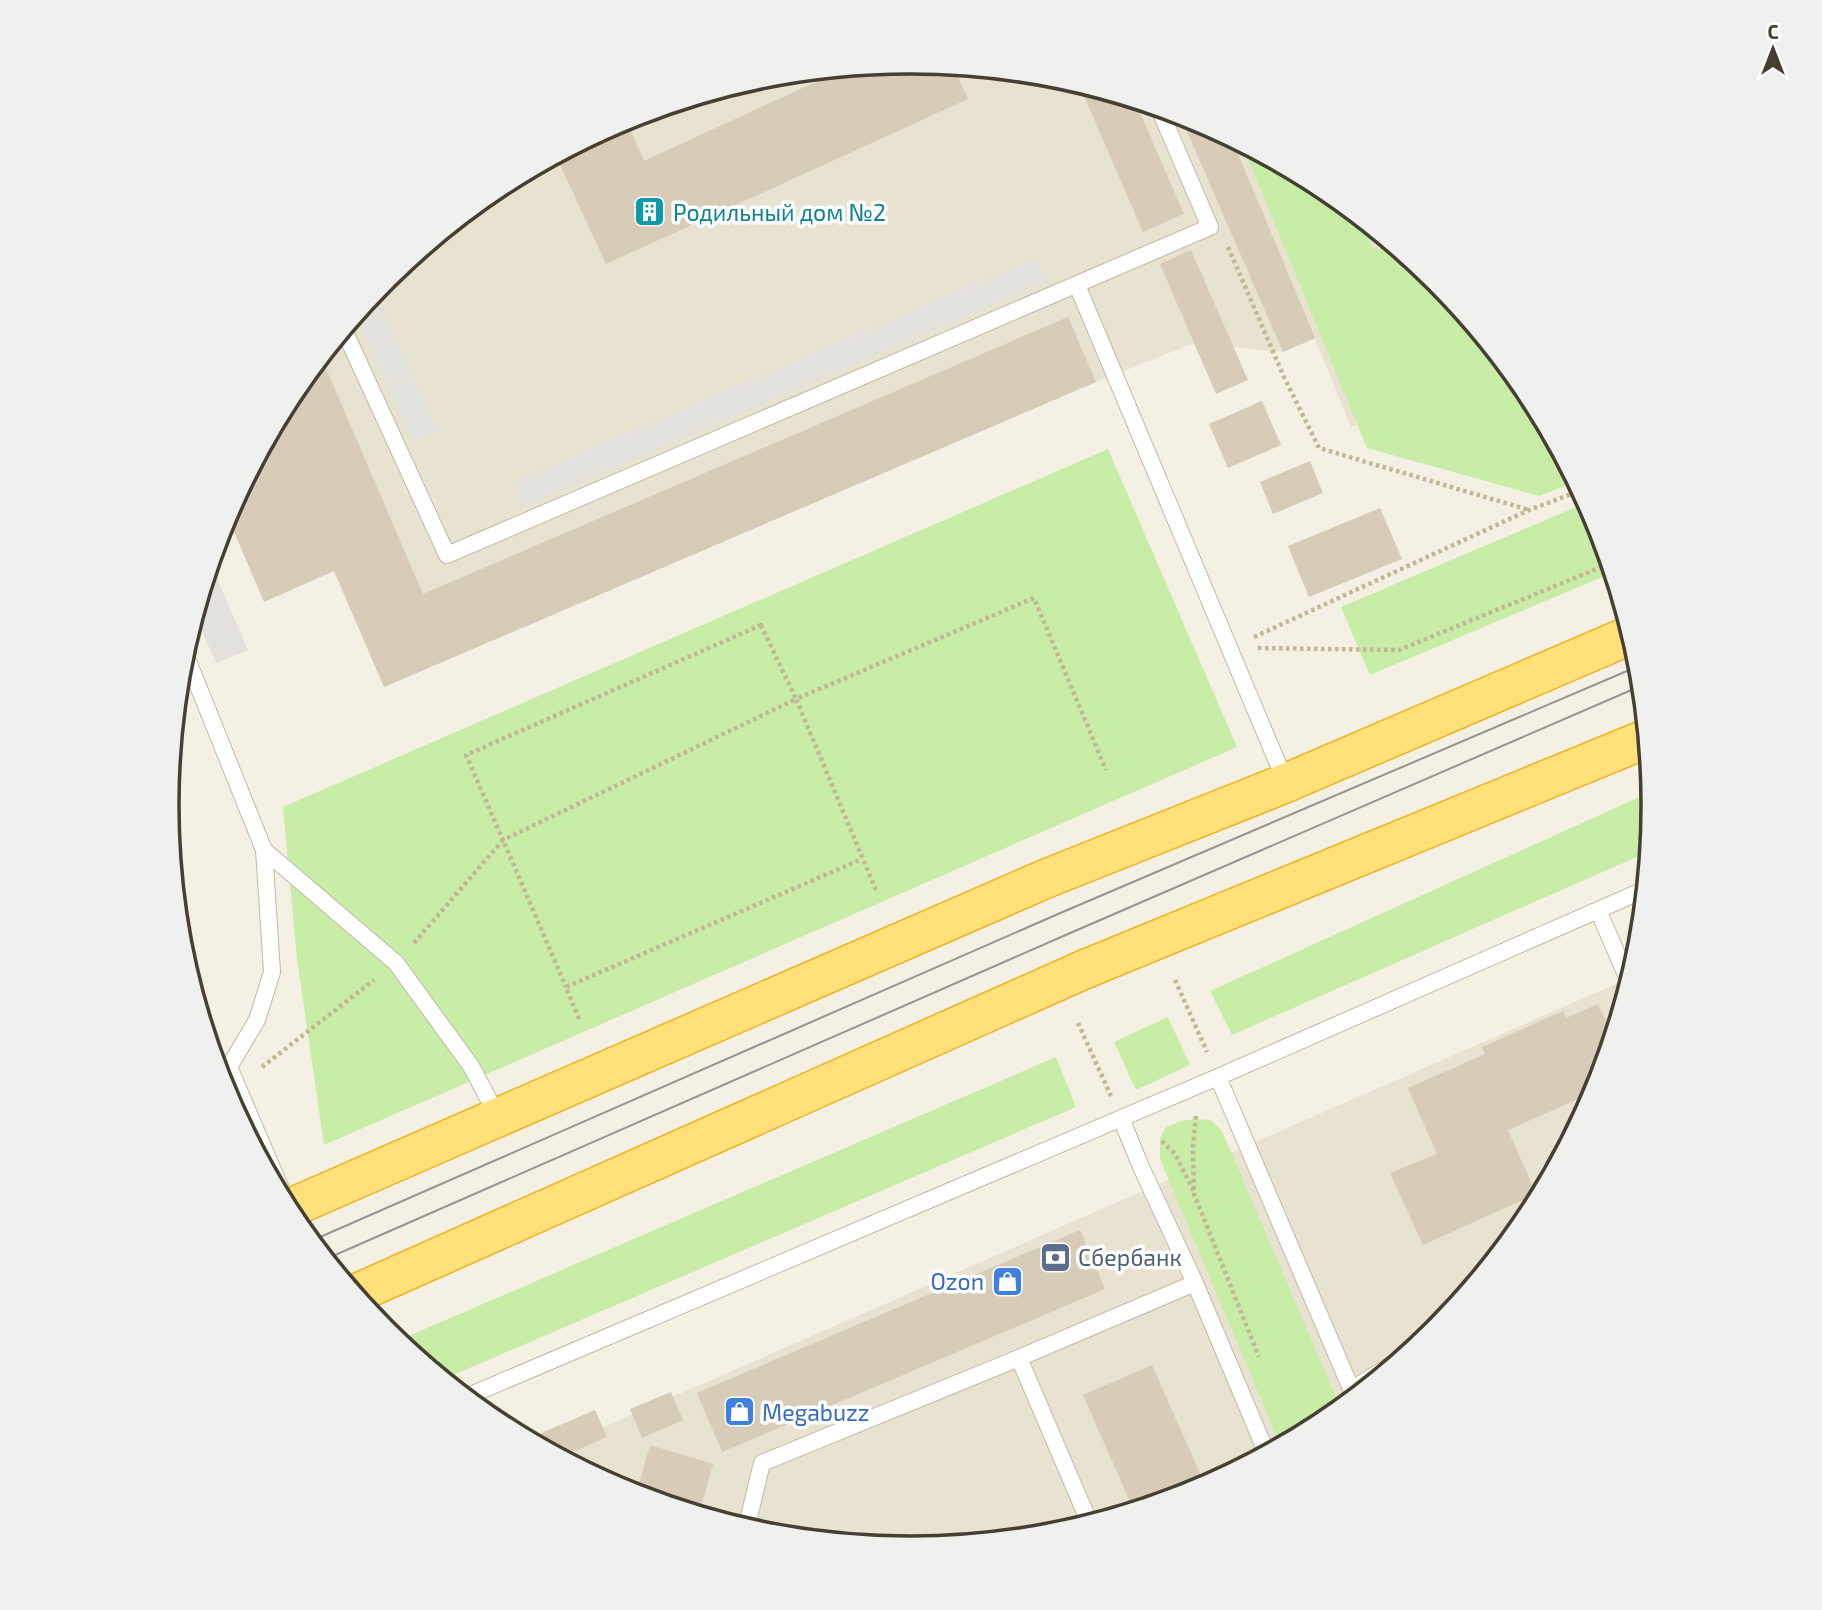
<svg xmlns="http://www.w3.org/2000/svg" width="1822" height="1610" viewBox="0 0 1822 1610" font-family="'Exo 2',sans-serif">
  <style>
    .residential { fill: #e8e2d0 }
    .green { fill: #c8eda7 }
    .parking { fill: #e3e1dc }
    .building { fill: #d6ccb7 }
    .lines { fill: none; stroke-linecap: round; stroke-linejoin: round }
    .service-casing { stroke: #c0b9a5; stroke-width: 18 }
    .trunk-casing { stroke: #eeb222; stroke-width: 41 }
    .path { stroke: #c3b694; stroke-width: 4.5; stroke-dasharray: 3.5 3.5; stroke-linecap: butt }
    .service { stroke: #fff; stroke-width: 16 }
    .trunk { stroke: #ffe079; stroke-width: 38 }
    .tram { stroke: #949494; stroke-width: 2 }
    .labels { text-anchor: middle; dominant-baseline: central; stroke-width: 7; stroke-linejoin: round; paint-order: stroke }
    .culture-label { font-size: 23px; fill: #0d838f; stroke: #fff; text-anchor: start }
    .service-label { font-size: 23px; fill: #4e5e75; stroke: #fff; text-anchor: start }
    .shop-label { font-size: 23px; fill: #366cbe; stroke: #fff; text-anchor: end }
    .rim { fill: none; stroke: #464033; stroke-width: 3.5 }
  </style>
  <rect width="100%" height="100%" fill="#f4f0e3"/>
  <path class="residential" d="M911,61L1056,76L1196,118L1325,187L1437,279L1507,365L1351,427L1315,339L1283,352L1194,343L1096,382L384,687L273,429L293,391L385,279L498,186L627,118L766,75Z
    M1632,977L1598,1090L1529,1219L1437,1331L1324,1424L1195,1492L1056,1535L911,1549L765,1534L626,1492L549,1451Z"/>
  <path class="green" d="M1241,142L1325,187L1359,215L1373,248L1411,257L1437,279L1530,392L1577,481L1539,496L1367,448Z
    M1108,449L1237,747L324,1145L297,958L283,807Z
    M1588,502L1598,521L1614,572L1370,675L1341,607Z
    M1653,791L1655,805L1650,851L1232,1035L1210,991Z
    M1168,1017L1190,1065L1136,1090L1114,1042Z
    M1056,1057L1076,1107L444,1379L397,1341Z
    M1195,1119L1211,1120L1222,1131L1341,1409L1324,1424L1281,1447L1160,1159V1139L1166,1127L1181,1121Z"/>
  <path class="parking" d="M1037,257L1047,281L525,505L515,481Z
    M375,292L438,431L413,442L356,315Z
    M211,564L248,650L216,663L195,615Z"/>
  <path class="building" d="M911,61L953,65L968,99L606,264L557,158L628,125L644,161L846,68Z
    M1078,82L1134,99L1184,214L1143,232Z
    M1179,113L1196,118L1231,137L1315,338L1283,352Z
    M1191,250L1248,380L1216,394L1160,264Z
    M1068,317L1096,382L384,687L334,571L264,602L227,515L293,391L321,357L423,594Z
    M1262,401L1281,445L1228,468L1209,424Z
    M1310,461L1323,493L1273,514L1260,482Z
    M1380,508L1402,559L1309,597L1288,546Z
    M1598,1004L1614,1039L1598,1090L1508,1130L1536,1194L1423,1245L1390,1173L1437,1154L1408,1088L1485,1054L1482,1047L1563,1011L1566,1018Z
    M1080,1230L1105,1289L722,1452L697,1393Z
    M1152,1365L1206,1487L1195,1492L1134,1511L1083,1395Z
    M671,1392L683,1420L642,1438L630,1409Z
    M595,1410L607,1437L561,1457L545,1449L539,1434Z
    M650,1445L713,1464L699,1514L636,1495Z"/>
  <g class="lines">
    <defs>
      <path id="service" d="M1077,285L1286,783
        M344,330L447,555L1210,227L1158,106
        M184,651L264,850L272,972L257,1020L229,1067L290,1210
        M264,850L396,963L471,1066L498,1117
        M1598,910L1630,984
        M1218,1077L1355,1398
        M1121,1118L1141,1167L1195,1283L1267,1454
        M1019,1358L1195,1283
        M1351,1390L1411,1352
        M466,1397L1218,1077L1646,889
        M746,1529L762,1463L1019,1358L1090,1524"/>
      <path id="trunk" d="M288,1209L1045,879L1286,783L1633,634
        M355,1294L1083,970L1648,738"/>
    </defs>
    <use href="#service" class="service-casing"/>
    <use href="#trunk" class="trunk-casing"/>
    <path class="path" d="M1228,247L1284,377L1319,448L1529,510
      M761,625L796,699L503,840L466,755Z
      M1254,637L1529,510L1582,490
      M1258,648L1399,650L1611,563
      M876,890L796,699L1034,598L1106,770
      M414,943L503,840L566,987
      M1175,980L1207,1052
      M579,1019L566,987L862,859
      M1078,1023L1111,1096
      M262,1067L374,980
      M1196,1116L1193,1147L1194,1194L1259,1357
      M1162,1141L1175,1154L1194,1192"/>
    <use href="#service" class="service"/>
    <use href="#trunk" class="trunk"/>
    <path class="tram" d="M311,1241L1058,914L1641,665
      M326,1259L1068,934L1643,685"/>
  </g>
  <defs>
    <symbol id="building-square" viewBox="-11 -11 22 22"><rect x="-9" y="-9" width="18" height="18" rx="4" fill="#0f9aa8" stroke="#fff"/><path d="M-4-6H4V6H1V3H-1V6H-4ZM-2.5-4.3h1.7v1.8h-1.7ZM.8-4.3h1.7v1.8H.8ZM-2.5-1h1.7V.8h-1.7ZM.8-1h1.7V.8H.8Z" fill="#fff"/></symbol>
    <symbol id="bank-square" viewBox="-11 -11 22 22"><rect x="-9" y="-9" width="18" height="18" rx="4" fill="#5c6f8a" stroke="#fff"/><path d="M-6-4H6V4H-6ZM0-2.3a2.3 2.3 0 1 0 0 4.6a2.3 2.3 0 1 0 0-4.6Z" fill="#fff"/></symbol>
    <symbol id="shop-square" viewBox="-11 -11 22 22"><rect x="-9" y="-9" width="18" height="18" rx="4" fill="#3f7fe0" stroke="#fff"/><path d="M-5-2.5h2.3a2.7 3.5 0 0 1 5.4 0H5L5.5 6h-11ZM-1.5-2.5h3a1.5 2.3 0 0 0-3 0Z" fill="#fff"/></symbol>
  </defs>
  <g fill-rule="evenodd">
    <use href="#building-square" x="632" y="194" width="35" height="35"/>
    <use href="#bank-square" x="1038" y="1240" width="35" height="35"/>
    <use href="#shop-square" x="990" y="1264" width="35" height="35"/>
    <use href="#shop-square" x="722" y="1394" width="35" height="35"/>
  </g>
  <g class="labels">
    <g class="culture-label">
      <text x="673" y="212">Родильный дом №2</text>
    </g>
    <g class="service-label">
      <text x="1078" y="1257">Сбербанк</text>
    </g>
    <g class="shop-label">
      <text x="984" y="1281">Ozon</text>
      <text x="762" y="1412" text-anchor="start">Megabuzz</text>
    </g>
  </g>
  <path d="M0 0H1822V1610H0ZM179 805a731 731 0 1 1 1462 0a731 731 0 1 1-1462 0Z" fill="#f0f0ef" fill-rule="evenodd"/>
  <path class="rim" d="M179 805a731 731 0 1 1 1462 0a731 731 0 1 1-1462 0Z"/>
  <g transform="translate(1773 49)" stroke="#ffffff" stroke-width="5" paint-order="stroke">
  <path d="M0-5L12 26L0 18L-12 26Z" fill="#464033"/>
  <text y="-10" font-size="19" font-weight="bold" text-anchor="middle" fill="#464033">С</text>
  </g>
</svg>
